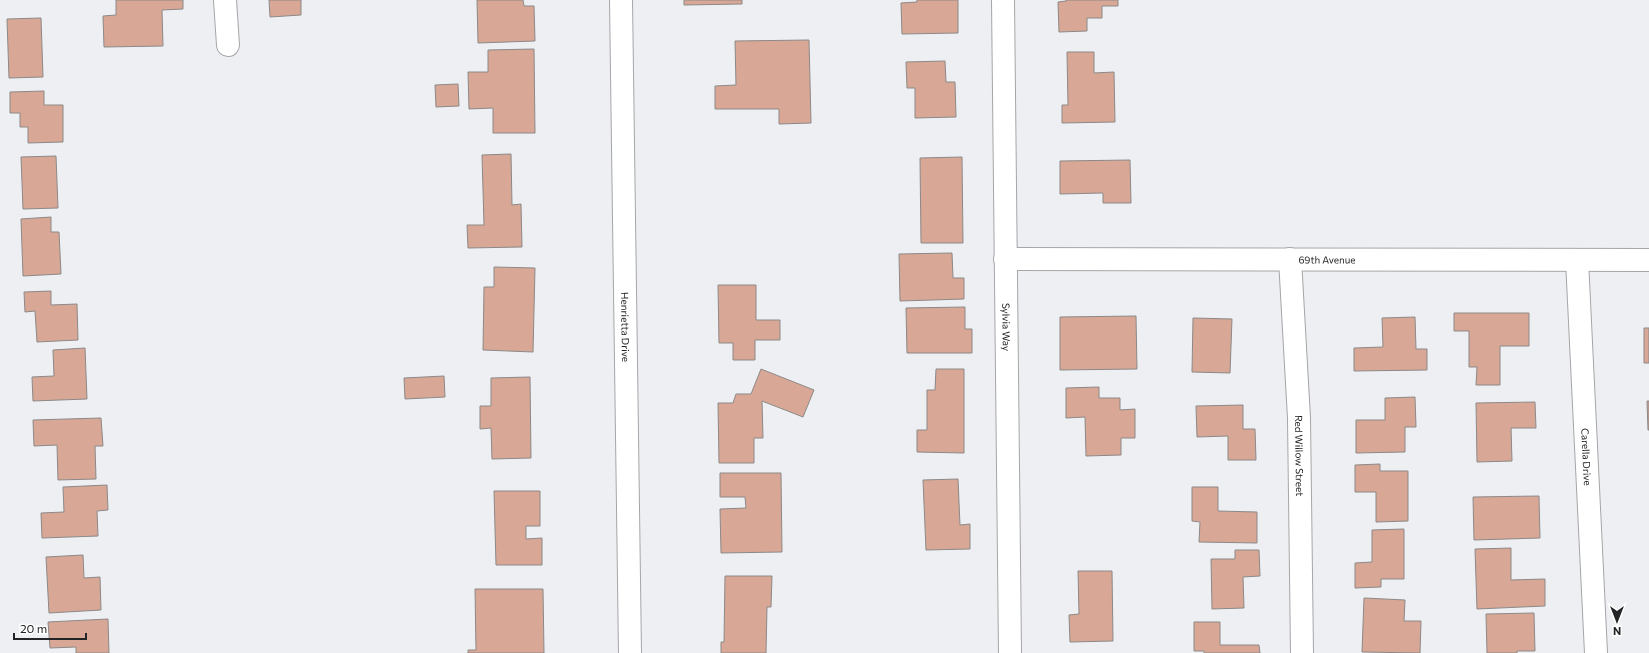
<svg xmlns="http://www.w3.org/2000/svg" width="1649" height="653" viewBox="0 0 1649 653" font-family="Commissioner,sans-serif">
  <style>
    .building { fill: #d8a796; stroke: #8c8988 }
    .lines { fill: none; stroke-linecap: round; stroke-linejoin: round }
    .minor-casing { stroke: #a5a6a8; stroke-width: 24 }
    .minor { stroke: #fff; stroke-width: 22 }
    .labels { text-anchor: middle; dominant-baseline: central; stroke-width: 4; stroke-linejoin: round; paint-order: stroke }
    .street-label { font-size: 10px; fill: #232425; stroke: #fff }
  </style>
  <rect width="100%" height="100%" fill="#eeeff2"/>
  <path class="building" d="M116,0H183V9L162,10L163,46L104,47L103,16L116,15Z
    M269,0H301V15L270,17Z
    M477,0H523L524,6H534L535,41L478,43Z
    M684,0H742V4L684,5Z
    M917,0H958V33L902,34L901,3L917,2Z
    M1066,0H1118V6H1102V18H1087V31L1059,32L1058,2L1066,1Z
    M41,18L43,77L9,78L7,19Z
    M809,40L811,123L779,124V109H715V86L736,85L735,41Z
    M534,49L535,133H493V108L469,109L468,72H488V50Z
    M1067,52H1094V73L1114,72L1115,122L1062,123V105H1068Z
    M945,61L946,82H955L956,117L915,118V88H907L906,62Z
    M458,84L459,106L436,107L435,85Z
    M44,91V105H63V142L28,143V127H20V113H10V92Z
    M511,154L512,205L521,204L522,247L468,248L467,225H484L482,155Z
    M56,156L58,208L23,209L21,157Z
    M962,157L963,243H921L920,158Z
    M1130,160L1131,203H1103V193L1060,194V161Z
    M51,217V232H59L61,274L23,276L21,219Z
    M952,253L953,278H964V299L900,301L899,254Z
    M494,267L535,268L533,352L483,350L484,287H494Z
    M718,285H756V320H780V340H755V360H733V343H719Z
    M51,291V305L77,304L78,340L37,342L35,311L25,312L24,292Z
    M965,307V329H972V353H907L906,308Z
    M1454,313H1529V346H1500V385H1476L1477,367H1469V331H1454Z
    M1136,316L1137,369L1060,370V317Z
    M1415,317L1416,349H1427V370L1354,371V348L1383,347L1382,318Z
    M1193,318L1232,319L1230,373L1192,372Z
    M1644,328H1649V363H1644Z
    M85,348L87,399L33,401L32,377L54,376L53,350Z
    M761,369L814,390L803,417L762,401L763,438H754V463H719L718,403H733L736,394H751Z
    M936,369H964V453L917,452V430H927V390H935Z
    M444,376L445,397L405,399L404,378Z
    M530,377L531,458L492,459L491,428L480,429V406H491V378Z
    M1099,387V398H1120V410L1135,409V438H1121V455L1086,456L1085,417L1066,418V388Z
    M1415,397L1416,427H1405V452L1356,453V420H1385V398Z
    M1647,401H1649V430H1648Z
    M1535,402L1536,428H1511L1512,461L1477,462L1476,403Z
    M1243,405V429H1255L1256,460H1228V436L1197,437L1196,406Z
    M101,418L103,446H95L96,479L58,480L57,445L34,446L33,420Z
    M1380,464V471H1408V521L1376,522V492H1355V465Z
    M720,473H781L782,552L721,553L720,509L746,508L745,497H720Z
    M958,479L960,525L970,524V549L926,550L923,480Z
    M107,485L108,510L97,511L98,536L42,538L41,513L64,512L63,487Z
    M1192,487H1218V511L1257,512V543L1199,542L1200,522L1192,521Z
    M494,491H540V526H526V539L542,538V565H496Z
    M1539,496L1540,538L1474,540L1473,497Z
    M1404,529V579H1381V587L1355,588V563L1372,562V530Z
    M1511,548V580L1545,579V606L1477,609L1475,549Z
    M1235,550H1259L1260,576L1243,577L1244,608L1212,609L1211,559H1235Z
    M83,555L84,578L100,577L101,610L49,613L46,557Z
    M1078,571H1112L1113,641L1070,642L1069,615L1079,614Z
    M725,576H772L771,607H767L766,653H721V642H724Z
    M475,589H543L544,653H468V650H476Z
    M1364,598L1405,600L1404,621H1421L1420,653L1362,652Z
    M1534,613L1535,651H1517V653H1487L1486,614Z
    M108,619L109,653H76V647L50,648L48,622Z
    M1194,622H1220V645H1259L1260,653H1204V651H1194Z"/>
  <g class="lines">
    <defs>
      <g id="minor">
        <path d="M225,0L228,45"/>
        <path id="s1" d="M621,0L630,653"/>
        <path id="s2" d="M1003,0L1010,653"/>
        <path id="s3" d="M1005,259L1649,260"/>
        <path id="s4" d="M1290,259L1299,418L1302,653"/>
        <path id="s5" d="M1577,260L1596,653"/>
      </g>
    </defs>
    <use href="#minor" class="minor-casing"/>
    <use href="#minor" class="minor"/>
  </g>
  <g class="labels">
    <g class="street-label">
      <text stroke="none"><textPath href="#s3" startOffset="322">69th Avenue</textPath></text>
      <text stroke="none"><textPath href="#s1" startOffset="327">Henrietta Drive</textPath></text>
      <text stroke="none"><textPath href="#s2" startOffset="327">Sylvia Way</textPath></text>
      <text stroke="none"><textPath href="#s4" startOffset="197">Red Willow Street</textPath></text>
      <text stroke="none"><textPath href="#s5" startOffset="197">Carella Drive</textPath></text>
    </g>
  </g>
  <g transform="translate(1617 621) rotate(180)" stroke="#ffffff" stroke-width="3" paint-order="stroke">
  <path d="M0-3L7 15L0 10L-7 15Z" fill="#232425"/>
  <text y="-6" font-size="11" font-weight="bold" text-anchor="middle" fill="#232425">N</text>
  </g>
  <path d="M14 633v6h72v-6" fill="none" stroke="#232425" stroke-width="2"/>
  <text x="20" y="633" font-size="12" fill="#232425" stroke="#ffffff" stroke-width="3" paint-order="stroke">20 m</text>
</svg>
